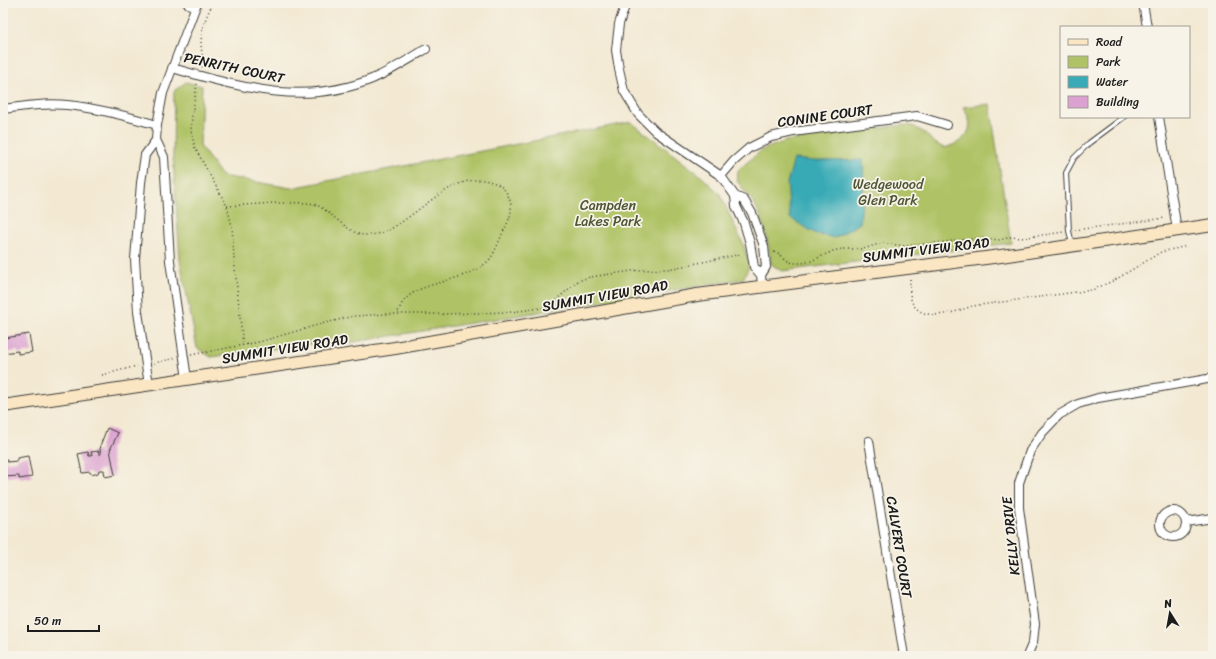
<svg xmlns="http://www.w3.org/2000/svg" width="1216" height="659" viewBox="0 0 1216 659" font-family="Sriracha,sans-serif">
  <style>
    .green { fill: #afc265; stroke: #666f40 }
    .water { fill: #39aab6; stroke: #2a6369 }
    .building { fill: #dba1d0 }
    .lines { fill: none; stroke-linecap: round; stroke-linejoin: round }
    .lane-casing { stroke: #3c3b37; stroke-width: 6 }
    .street-casing { stroke: #3c3b37; stroke-width: 10 }
    .secondary-casing { stroke: #3c3b37; stroke-width: 14 }
    .path { stroke: #3c3b37; stroke-width: 1.5; stroke-dasharray: 1 3; stroke-linecap: butt }
    .lane { stroke: #fff; stroke-width: 4 }
    .street { stroke: #fff; stroke-width: 8 }
    .secondary { stroke: #fbe6c3; stroke-width: 12 }
    .labels { text-anchor: middle; dominant-baseline: central; stroke-width: 3.5; stroke-linejoin: round; paint-order: stroke }
    .street-label { font-size: 14px; fill: #1c1c1c; stroke: #f7f3e8 }
    .park-label { font-size: 14px; fill: #4f5636; stroke: #f7f3e8 }
  </style>
  <rect width="100%" height="100%" fill="#f7f3e8"/>
  <filter id="ink" filterUnits="userSpaceOnUse"><feTurbulence type="fractalNoise" baseFrequency=".025" numOctaves="2"/><feDisplacementMap in="SourceGraphic" scale="8" xChannelSelector="R" yChannelSelector="G"/><feConvolveMatrix kernelMatrix="1 2 1 2 8 2 1 2 1" color-interpolation-filters="sRGB"/></filter>
  <filter id="wash" filterUnits="userSpaceOnUse"><feTurbulence type="fractalNoise" baseFrequency=".012" numOctaves="4" result="noise"/><feDisplacementMap in="SourceGraphic" scale="16" xChannelSelector="R" yChannelSelector="G"/><feGaussianBlur stdDeviation="0.9" result="paint"/><feColorMatrix in="noise" values="0 0 0 0 0 0 0 0 0 0 0 0 0 0 0 0 0 1.4 0 .05"/><feComposite in="paint" operator="in"/></filter>
  <g filter="url(#wash)">
    <rect width="100%" height="100%" fill="#f3e9d3"/>
    <path class="green" d="M186,82L202,86L200,146L222,176L291,188L631,122L700,175L720,194L743,244L750,265L743,279L342,344V340L211,357L197,348L180,260L173,157L174,91Z
      M990,104L1011,243L782,271L771,264C769,249 767,233 761,218C757,205 746,193 737,181L738,170L762,150L786,141L902,125L913,126L925,133L933,142L944,148C966,142 978,128 963,107Z"/>
    <path class="water" d="M794,159L814,161L863,160L864,183L860,223L835,238L816,234L790,218L787,183Z"/>
    <g id="blocks">
      <path class="building" d="M29,334L32,352L18,354V351L3,353V342H6L5,338Z
        M107,428L118,433L110,450L115,475L105,477L104,470H99L98,473L92,475L90,472L82,473L78,454L88,452L89,456H92L91,452L99,451V454H101L100,449L101,446H100Z
        M28,456L32,477L19,479V476L3,477V460H7V462L17,461V458Z"/>
    </g>
  </g>
  <g filter="url(#ink)">
    <use href="#blocks" fill-opacity="0" stroke="#3c3b37" stroke-width="1"/>
    <g class="lines">
      <defs>
        <path id="lane" d="M1072,244L1069,231L1066,173L1074,158L1089,143L1124,117"/>
        <path id="street" d="M187,3L194,7
          M626,3L619,24L616,50L619,69L624,91L638,114L656,132L721,176L735,196L744,200L752,213L764,246L766,267L761,275L762,286
          M1143,3L1147,27
          M172,68C240,87 303,107 372,79C391,71 408,60 426,49
          M3,109C24,106 46,103 67,105C98,108 127,116 157,125
          M1159,117L1177,230
          M156,140L164,157L170,261L187,379
          M721,176L734,161L749,148L771,137L793,132L917,116L947,125
          M735,196L736,206L744,223L750,243L754,267L761,275
          M149,385L138,312L135,259L141,183L145,155L156,140L157,125L163,93L197,3
          M869,441L904,656
          M1160 524a13 13 0 1 1 26 0a13 13 0 1 1-26 0Z
          M1186,522L1213,518
          M1027,656L1033,642L1035,624L1019,508V483L1030,451L1042,433L1059,415L1078,404L1098,398L1213,378"/>
        <path id="secondary" d="M3,406L395,348L697,295L1001,256L1213,225"/>
      </defs>
      <use href="#lane" class="lane-casing"/>
      <use href="#street" class="street-casing"/>
      <use href="#secondary" class="secondary-casing"/>
      <path class="path" d="M202,67C204,59 201,51 201,44C201,29 206,16 213,3
        M197,84L192,116L191,131L195,148L227,206L232,226L234,258L243,346
        M227,206C247,205 267,203 287,203C296,203 305,202 314,204C329,209 349,235 365,235C372,235 379,234 386,231C418,217 455,167 495,183C502,186 506,190 509,198C513,208 511,216 506,226C501,235 496,251 490,259C469,283 419,280 404,301C401,304 399,310 397,314
        M1075,230L1166,218
        M906,246L907,258
        M774,252L778,253L788,261L793,263H802L811,261L833,251L842,249H863L882,243L906,246L981,238L1000,240L1011,237L1021,238L1064,232
        M910,279C910,287 909,298 913,304C924,323 957,312 972,306L1092,290L1115,280L1161,252L1187,246
        M191,355L259,342L321,324L354,316L387,314H442L511,312L542,308L557,299L578,281L590,277L639,270L668,269L742,254
        M154,363L176,358
        M102,375L137,366"/>
      <use href="#lane" class="lane"/>
      <use href="#street" class="street"/>
      <use href="#secondary" class="secondary"/>
    </g>
  </g>
  <g class="labels">
    <g class="street-label">
      <text transform="translate(234 68) rotate(12)">PENRITH COURT</text>
      <text transform="translate(825 116) rotate(-8)">CONINE COURT</text>
      <text transform="translate(926 250) rotate(-7)">SUMMIT VIEW ROAD</text>
      <text transform="translate(605 296) rotate(-10)">SUMMIT VIEW ROAD</text>
      <text transform="translate(285 349) rotate(-9)">SUMMIT VIEW ROAD</text>
      <text transform="translate(1011 536) rotate(-96)">KELLY DRIVE</text>
      <text transform="translate(899 547) rotate(81)">CALVERT COURT</text>
    </g>
    <g class="park-label">
      <text x="888" y="184">Wedgewood<tspan x="888" dy="16">Glen Park</tspan></text>
      <text x="608" y="205">Campden<tspan x="608" dy="16">Lakes Park</tspan></text>
    </g>
  </g>
  <rect width="1216" height="659" fill="none" stroke="#f7f3e8" stroke-width="16"/>
  <rect x="1060" y="26" width="130" height="92" fill="#f7f3e8" stroke="#9f9d96"/>
  <rect x="1068" y="39" width="20" height="6" fill="#fbe6c3" stroke="#9f9d96"/>
  <text x="1096" y="46" font-size="12" fill="#1c1c1c">Road</text>
  <rect x="1068" y="56" width="20" height="12" fill="#afc265" stroke="#9f9d96"/>
  <text x="1096" y="66" font-size="12" fill="#1c1c1c">Park</text>
  <rect x="1068" y="76" width="20" height="12" fill="#39aab6" stroke="#9f9d96"/>
  <text x="1096" y="86" font-size="12" fill="#1c1c1c">Water</text>
  <rect x="1068" y="96" width="20" height="12" fill="#dba1d0" stroke="#9f9d96"/>
  <text x="1096" y="106" font-size="12" fill="#1c1c1c">Building</text>
  <g transform="translate(1170 613) rotate(349)" stroke="#f7f3e8" stroke-width="3" paint-order="stroke">
  <path d="M0-3L7 15L0 10L-7 15Z" fill="#1c1c1c"/>
  <text y="-6" font-size="11" font-weight="bold" text-anchor="middle" fill="#1c1c1c">N</text>
  </g>
  <path d="M28 625v6h71v-6" fill="none" stroke="#1c1c1c" stroke-width="2"/>
  <text x="34" y="625" font-size="12" fill="#1c1c1c" stroke="#f7f3e8" stroke-width="3" paint-order="stroke">50 m</text>
</svg>
